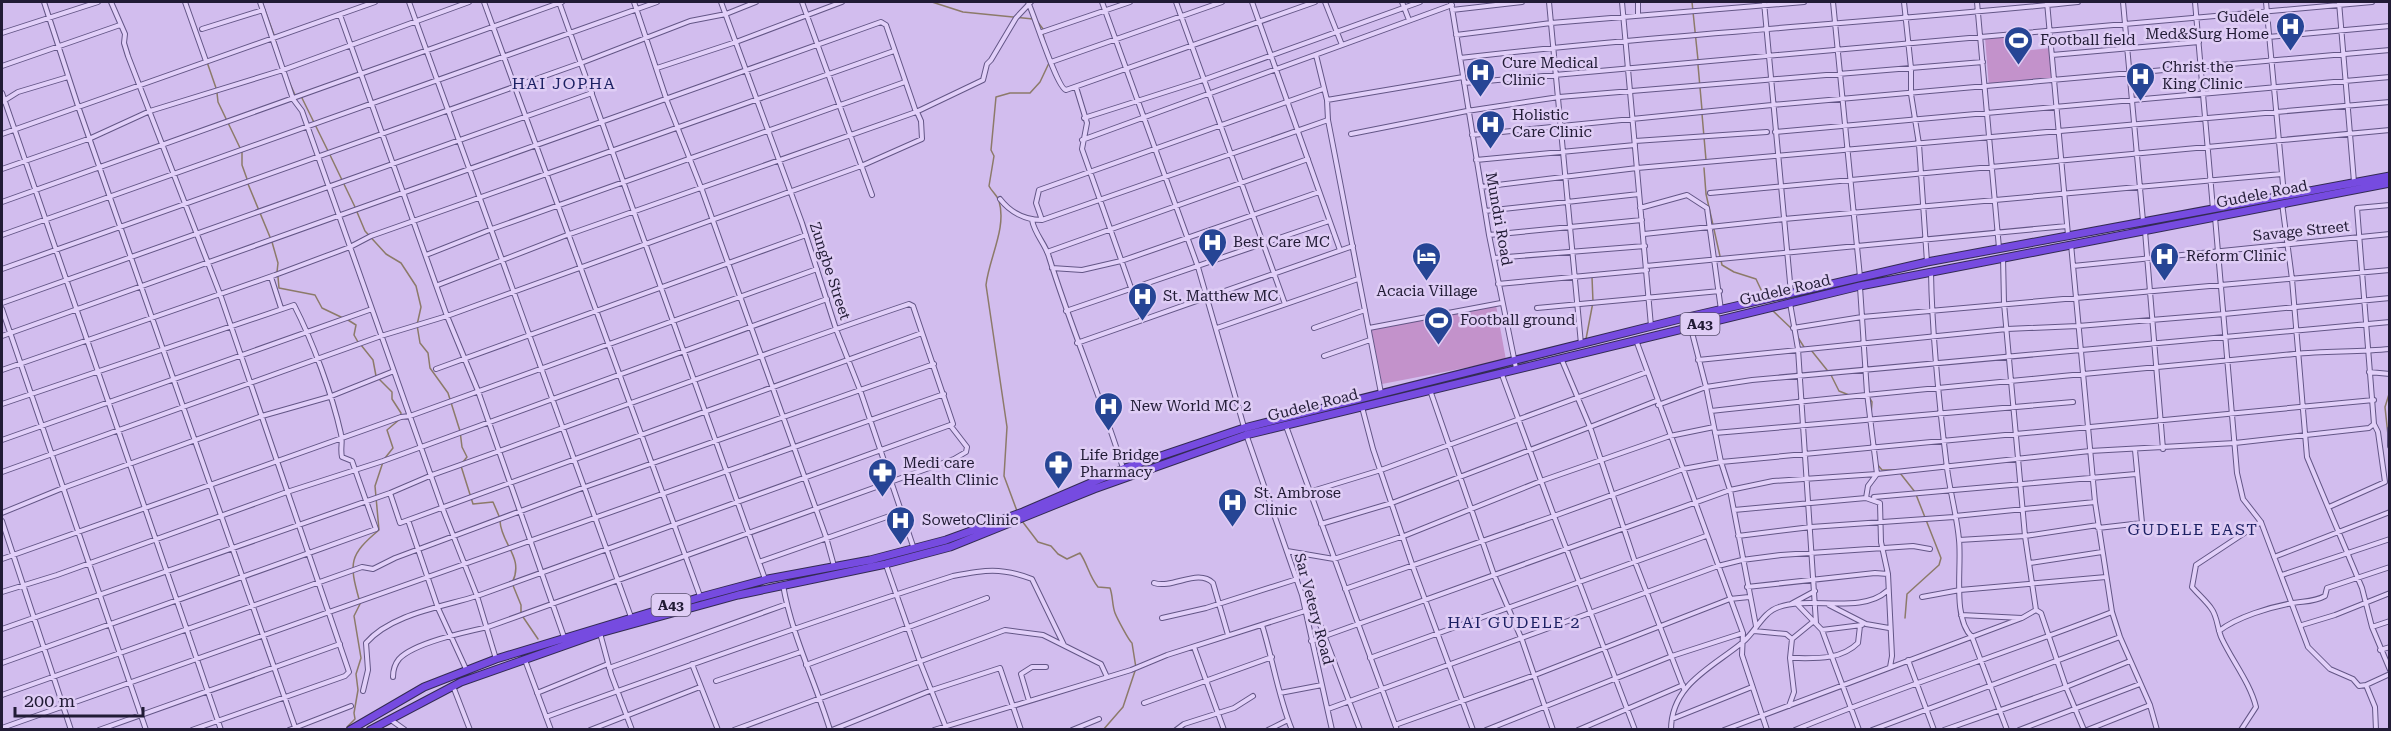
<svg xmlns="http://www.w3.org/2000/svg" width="2391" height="731" viewBox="0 0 2391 731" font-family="'Roboto Serif',serif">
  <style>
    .green { fill: #c392cb }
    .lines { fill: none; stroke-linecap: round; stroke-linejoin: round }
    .stream { stroke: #8c7a69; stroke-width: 1.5 }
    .street-casing { stroke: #635686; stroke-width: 6 }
    .highway-casing { stroke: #332b53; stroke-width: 9 }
    .street { stroke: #e2d0f9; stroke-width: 4 }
    .highway { stroke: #764be0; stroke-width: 7 }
    .labels { text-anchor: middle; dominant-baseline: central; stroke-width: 5; stroke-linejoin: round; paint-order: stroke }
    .shield { fill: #dfcdf5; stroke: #5a506f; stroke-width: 1.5 }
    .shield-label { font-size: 14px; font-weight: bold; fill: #211b35 }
    .poi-label { font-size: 15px; fill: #211b35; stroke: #dfcdf5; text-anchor: start }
    .street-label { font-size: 15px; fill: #211b35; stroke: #dfcdf5 }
    .neighbourhood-label { font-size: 16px; letter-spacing: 1.5px; fill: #1a1f62; stroke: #dfcdf5 }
  </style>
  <rect width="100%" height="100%" fill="#d2bdee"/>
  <path class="green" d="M2022,35L2023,51L2050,48L2053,81L1989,87L1985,37Z
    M1496,305L1506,360L1382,384L1371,329Z"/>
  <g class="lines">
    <path class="stream" d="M262,2L274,35
      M932,2L963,12L1033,19
      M1692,2L1698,60
      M1037,21L1043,29
      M1043,34L1045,44
      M275,40L279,52
      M207,62L216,88
      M1698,65L1702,110
      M287,77L295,95H297
      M217,93L218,102L242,152V165L247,179
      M301,96L328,151
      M1702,114L1706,160
      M330,155L355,207
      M1704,168L1706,194L1722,265L1734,272L1756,279L1764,296
      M248,184L270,237
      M357,212L365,231L386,254L401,263L416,286L421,307L417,325L420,343L428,353L430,368L448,393L460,431L462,447L467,457L463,462
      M272,242L278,263L277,272
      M278,277L279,288L315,295L322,308L343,318
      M1772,310L1793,330
      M348,320L356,325L354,335L358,342
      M1797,336L1804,347
      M1586,339L1593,302L1592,277
      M361,345L373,360L376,376L392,392V399L401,413L400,419L387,430L393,448L385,458
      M1811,350L1831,375L1839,391L1849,395
      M2390,391L2385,407L2390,454
      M1869,397L1872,402L1871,415
      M1877,464L1882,470H1896
      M461,466L473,504L493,502L499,516
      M1900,473L1915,492L1941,558L1939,565L1907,594L1905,618
      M1017,511L1004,476L1007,427L986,285C989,258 1007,228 999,201C997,195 992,192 989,186L994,156L991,150L996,97L1010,93H1030L1040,82L1049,63
      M500,521C501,544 525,558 512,583L521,605V614L538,639
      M1022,521L1038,542L1051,546L1058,554L1067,559L1080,553C1088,565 1089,576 1098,587L1110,588C1113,596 1112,605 1115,613C1117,618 1129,641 1132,643L1136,668L1123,707L1103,730
      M359,599C349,563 349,555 379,530L375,486L383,462
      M347,727L355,719L354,713L358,690L356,674L361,658L354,616L360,604"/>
    <defs>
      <path id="street" d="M44,2L78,106L296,730
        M111,2L125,34L124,43L128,56L220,294L349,672L345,676L192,730
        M185,2L206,61
        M260,2L293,99L302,111L442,507L477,596L496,659
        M409,2L631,617
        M484,2L700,596
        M559,2L765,579
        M634,2L667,101L702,190L826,537L834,566
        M721,2L802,223L836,329L860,390L914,549
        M802,2L872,195
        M1028,2C1035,17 1057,88 1066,90L1315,2
        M1102,2L1198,267L1244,427
        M1176,2L1285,304
        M1252,2L1340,250
        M1325,2L1342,45
        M1402,2L1409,20
        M1451,2L1489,235L1516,368
        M1549,2L1581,344
        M1622,2L1651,326
        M1638,2V15
        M1764,2L1791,293
        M1833,2L1860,277
        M1904,2L1911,68V94L1919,144L1927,262
        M1977,2L1999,248
        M2047,2L2068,235
        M2123,2L2143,221
        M2195,2L2213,209
        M2266,2L2284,195
        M2339,2L2354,182
        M1452,10L1522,2
        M340,15L447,316L478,391L564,637
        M202,29L263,10
        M1042,32L1130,2
        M2,33L98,2
        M1456,35L1551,23L1804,2
        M2268,37L2390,26
        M1316,55L1327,100L1328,120L1381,393
        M2052,55L2199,42
        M1460,58C1665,34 1872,23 2078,2
        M1051,62L1222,2
        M2,66L120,25
        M657,68L736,42L842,2
        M1464,83L2372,2
        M1076,87L1087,123L1082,149L1142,319
        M2,93C73,305 149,517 221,730
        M1327,100L1463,77
        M2,102L18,92L68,77
        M1084,118L1203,80L1420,2
        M1775,132L2390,77
        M2,134L375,2
        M1351,134L1467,111L1559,97L1983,62
        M1472,135L1772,105L2390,50
        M1082,140L1452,5
        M1635,141L1767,132
        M1476,160L1635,145
        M2,169L91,138L150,111L283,70L469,2
        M1481,187L1637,168L2390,102
        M1710,193L2390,130
        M1000,199C1010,212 1025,220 1042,220L1328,120
        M2,202L562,2
        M2282,203L2292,279L2307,457L2362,588L2372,627L2390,670
        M1640,208L1687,195L1707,208L1721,310
        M1485,211L1639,194
        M2215,217L2237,473L2243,499L2261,522L2308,647L2330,669L2353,679L2359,686L2366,685
        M1032,220C1035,235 1045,243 1049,257C1071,328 1101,397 1123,468
        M1042,220L1036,203L1039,190L1323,89
        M2145,231L2163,449
        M1644,234L1784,219L2282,174
        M2,235L657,2
        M1489,235L1642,220
        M2071,244L2095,502
        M1047,252L1308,159
        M426,255L492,229L905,82
        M2003,257L2004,303L2025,536L2036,610L2041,613L2066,687L2130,661
        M1494,258L1645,246
        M1646,266L2067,226
        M2073,266L2390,234
        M1052,268L1082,270L1121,261L1319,192
        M2,269L581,63L690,21L726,14L756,2
        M1931,272C1932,336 1939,403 1947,468C1950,492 1957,516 1959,540C1962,567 1952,618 1972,637L2007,730
        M271,277L281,308
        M1498,284L1647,270
        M438,285L567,235L916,112L983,80L987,64L991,60L1016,18L1031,2
        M1860,287L1867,393L1877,474L1868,486L1866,498
        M2,303C198,232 395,163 592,93
        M1790,303L1798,349L1816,623
        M1537,308L1720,291
        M2,309L146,730
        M1066,311L1329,221
        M1688,317L1706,387L1721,462L1730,490L1756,626
        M1217,328L1358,279
        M1314,328L1365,310
        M1369,328L1501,303
        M1793,328L1862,317L2390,270
        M2,336L881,22L886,25L916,112
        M1636,340L1743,633L1742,655L1767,730
        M1077,343L1353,246
        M1324,356L1370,340
        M1561,358L1590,427L1656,401
        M1698,360L2007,329L2078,326L2224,314L2390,298
        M436,369L806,235
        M2,370L275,275L350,247L371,236L894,51
        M2369,372L2390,374
        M1430,390L1494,575L1522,640L1553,730
        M2,404L294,305C313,342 332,394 341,434C343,442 340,449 342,457L352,461L376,529L2,663
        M1658,405L1706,387L1752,380L2390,322
        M1362,407L1373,449L1413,567L1473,730
        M1711,411C1905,390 2100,373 2294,354C2326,351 2358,352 2390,349
        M1286,426L1397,730
        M2390,429V446
        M1715,433L2073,402
        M1246,434L1302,595L1332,730
        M2,440L372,309
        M2,472L381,336L447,316L861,166L922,139L921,121L917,112
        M1309,492L1381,470L1647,372
        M390,493L400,523C574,458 748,397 922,333
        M1874,497L2136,474
        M2329,507L2385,482L2378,432L2374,424
        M1734,510L1866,498L1880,503L1881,542L1888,574L1892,656L1890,667
        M2,513L63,488L262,416L329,397L394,371
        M1955,516L2095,502L2112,612L2120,637L2150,705L2157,730
        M408,520L438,608L466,669
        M2,521L71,730
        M1321,524L1392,503L1590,427L1635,562L1684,689
        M2098,528L2142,523L2135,450
        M1738,536L1811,527L1954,517
        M1959,540L2025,536L2098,525
        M1287,551L1334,559L1404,536L1541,481L1670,436L1714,427
        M2274,557L2390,512
        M2,559L401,417L410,416L817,269
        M759,562L901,512
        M2030,563L2102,552
        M886,565L920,662L947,730
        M2282,575L2390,539
        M1154,583C1173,589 1198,568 1213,583L1228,635
        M783,585C792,636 815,681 830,730
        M1747,587L1875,573L1888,574
        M1345,589L1554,516L1501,372
        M2,592L57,575L287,492L383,461L827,299
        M1301,592L1310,598L1360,730
        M1922,597L1960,590L2106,577
        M1791,604L1815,591
        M1798,605L1822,630L1859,730
        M1829,605L1866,624L1889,628
        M1961,615L2022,618L2036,610
        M1162,618L1206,608L1297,579
        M1262,625C1273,660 1278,696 1292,730
        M2302,625L2335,615L2390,593
        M2372,627L2390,621
        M2,629L390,493L432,475C591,419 749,358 909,304L913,306L953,424L477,596C442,607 391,614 366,643L368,670L363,691
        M1822,630L1862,625
        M1754,631L1786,634L1792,639L1790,658L1794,692L1789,706
        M2219,631C2237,617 2270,607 2293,603C2305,601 2314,602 2325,596L2327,588L2390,567
        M600,633L611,674L632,730
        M1792,639L1814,621
        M1311,641L1730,490L1773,481L1877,474L2090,451L2235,443L2369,428L2374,424L2357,208L2390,205
        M1194,647L1224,730
        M2380,650L2390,647
        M1370,658L1706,536
        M1790,658C1813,658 1840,661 1858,643L1860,626
        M525,660L551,730
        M1908,660L1934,730
        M692,664L718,730
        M806,665L987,598
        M609,668L787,604
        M393,677C393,670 394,665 399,659C414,643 465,632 488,627L954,459L966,452L967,447L950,425
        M716,681L801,652
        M453,686L470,730
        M537,693L608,664
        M1280,693L1322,685
        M2,695L362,567L373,569L395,558L585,487L934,364
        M1029,701L1021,674L1032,667H1046
        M1144,703L1272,657
        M1328,709L1718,566L1742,560L1781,555L1913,546L1930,549
        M546,717C681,668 816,620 953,576C984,570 1001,567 1032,579L1064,645
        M1672,719L1752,687
        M391,720L405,730
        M1395,725L1535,675L1730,599L1749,597
        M2,728L944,394
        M99,730L340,644
        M289,730L351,706
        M590,730L700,687
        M734,730L1005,630L1043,635L1101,664L1107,677
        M832,730L932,690L1000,668L1021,730
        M934,730L1131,670L1167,655L1305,611
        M1072,730L1099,719
        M1176,730L1184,724L1234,708L1253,696
        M1268,730L1288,720
        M1486,730L1672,656L1743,633
        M1578,730L1683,685
        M1635,730L1554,516L1683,469L1721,462L2374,400
        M1671,730C1671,684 1713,667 1743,642C1756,631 1763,612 1779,607C1810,596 1862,614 1887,591
        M1724,730L2022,618
        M1795,730C1899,687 2007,653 2112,612
        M1872,730L2120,637
        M1944,730L2066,687L2084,730
        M2019,730L2140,684
        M2087,730L2150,705
        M2241,730L2256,707C2250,683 2233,662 2222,639C2217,629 2218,617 2211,608C2206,601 2198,594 2192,587L2196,565L2261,522
        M2376,730L2375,707L2366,685L2390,674"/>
      <path id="highway" d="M350,730L424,687L496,659L701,597L768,579L870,560L946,540L1023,512L1128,467L1244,428L1688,317L1927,262L2390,176
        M370,730L461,682L600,633L738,595L886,564L950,547L1094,489L1246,435L1860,286L2390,183"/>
    </defs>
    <use href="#street" class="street-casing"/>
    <use href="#highway" class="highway-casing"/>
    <use href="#street" class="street"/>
    <use href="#highway" class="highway"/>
  </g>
  <defs>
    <symbol id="hospital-pin" viewBox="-11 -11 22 30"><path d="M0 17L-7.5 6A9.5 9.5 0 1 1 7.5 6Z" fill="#264595" stroke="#dfcdf5"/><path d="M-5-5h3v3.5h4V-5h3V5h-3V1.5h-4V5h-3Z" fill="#fff"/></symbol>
    <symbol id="stadium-pin" viewBox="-11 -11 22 30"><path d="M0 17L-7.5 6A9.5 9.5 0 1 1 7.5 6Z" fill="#264595" stroke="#dfcdf5"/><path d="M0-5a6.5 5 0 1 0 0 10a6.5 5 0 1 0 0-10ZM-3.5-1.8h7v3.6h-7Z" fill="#fff"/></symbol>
    <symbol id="hotel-pin" viewBox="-11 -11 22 30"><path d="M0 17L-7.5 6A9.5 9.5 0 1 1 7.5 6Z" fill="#264595" stroke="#dfcdf5"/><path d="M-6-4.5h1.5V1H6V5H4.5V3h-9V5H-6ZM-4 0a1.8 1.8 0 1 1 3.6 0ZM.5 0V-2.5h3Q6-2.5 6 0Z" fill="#fff"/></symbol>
    <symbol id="pharmacy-pin" viewBox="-11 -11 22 30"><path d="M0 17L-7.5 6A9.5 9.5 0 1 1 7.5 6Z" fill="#264595" stroke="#dfcdf5"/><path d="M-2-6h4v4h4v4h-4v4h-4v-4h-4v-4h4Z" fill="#fff"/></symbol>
  </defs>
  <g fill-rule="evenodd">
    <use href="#hospital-pin" x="2274" y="10" width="33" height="45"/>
    <use href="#stadium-pin" x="2002" y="24" width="33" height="45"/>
    <use href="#hospital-pin" x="1464" y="56" width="33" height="45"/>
    <use href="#hospital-pin" x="2124" y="60" width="33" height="45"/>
    <use href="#hospital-pin" x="1474" y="108" width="33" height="45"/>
    <use href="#hospital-pin" x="1196" y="226" width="33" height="45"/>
    <use href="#hotel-pin" x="1410" y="240" width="33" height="45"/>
    <use href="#hospital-pin" x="2148" y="240" width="33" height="45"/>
    <use href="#hospital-pin" x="1126" y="280" width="33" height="45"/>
    <use href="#stadium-pin" x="1422" y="304" width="33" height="45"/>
    <use href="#hospital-pin" x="1092" y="390" width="33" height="45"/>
    <use href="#pharmacy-pin" x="1042" y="448" width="33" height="45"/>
    <use href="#pharmacy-pin" x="866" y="456" width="33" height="45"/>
    <use href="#hospital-pin" x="1216" y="486" width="33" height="45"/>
    <use href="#hospital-pin" x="884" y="504" width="33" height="45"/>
  </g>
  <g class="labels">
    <g class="shield">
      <rect x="1680.5" y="313" width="39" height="22" rx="4.5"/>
      <rect x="651.5" y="594" width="39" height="22" rx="4.5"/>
    </g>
    <g class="shield-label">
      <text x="1700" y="324">A43</text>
      <text x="671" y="605">A43</text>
    </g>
    <g class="poi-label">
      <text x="2269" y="17" text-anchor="end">Gudele<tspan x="2269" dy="17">Med&amp;Surg Home</tspan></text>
      <text x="2040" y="40">Football field</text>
      <text x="1502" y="63">Cure Medical<tspan x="1502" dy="17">Clinic</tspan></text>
      <text x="2162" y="67">Christ the<tspan x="2162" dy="17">King Clinic</tspan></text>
      <text x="1512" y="115">Holistic<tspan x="1512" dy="17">Care Clinic</tspan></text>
      <text x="1233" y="242">Best Care MC</text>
      <text x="2186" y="256">Reform Clinic</text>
      <text x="1427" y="291" text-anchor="middle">Acacia Village</text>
      <text x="1163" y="296">St. Matthew MC</text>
      <text x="1460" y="320">Football ground</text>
      <text x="1130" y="406">New World MC 2</text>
      <text x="1080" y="455">Life Bridge<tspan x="1080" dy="17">Pharmacy</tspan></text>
      <text x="903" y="463">Medi care<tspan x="903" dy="17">Health Clinic</tspan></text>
      <text x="1254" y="493">St. Ambrose<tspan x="1254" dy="17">Clinic</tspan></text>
      <text x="922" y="520">SowetoClinic</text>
    </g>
    <g class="street-label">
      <text transform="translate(2262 194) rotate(-11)">Gudele Road</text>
      <text transform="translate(1499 219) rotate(80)">Mundri Road</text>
      <text transform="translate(2301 231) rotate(-6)">Savage Street</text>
      <text transform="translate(830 271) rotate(72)">Zungbe Street</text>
      <text transform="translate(1785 290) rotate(-13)">Gudele Road</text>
      <text transform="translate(1313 405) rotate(-14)">Gudele Road</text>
      <text transform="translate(1314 609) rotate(75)">Sar Vetery Road</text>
    </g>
    <g class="neighbourhood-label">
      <text x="564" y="83">HAI JOPHA</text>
      <text x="2193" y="529">GUDELE EAST</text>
      <text x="1514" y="622">HAI GUDELE 2</text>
    </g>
  </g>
  <rect width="2391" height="731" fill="none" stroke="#211b35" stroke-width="6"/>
  <path d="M15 707v9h128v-9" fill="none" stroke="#211b35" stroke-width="3"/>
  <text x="24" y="707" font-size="18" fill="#211b35" stroke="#dfcdf5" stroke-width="4.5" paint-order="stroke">200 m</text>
</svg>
